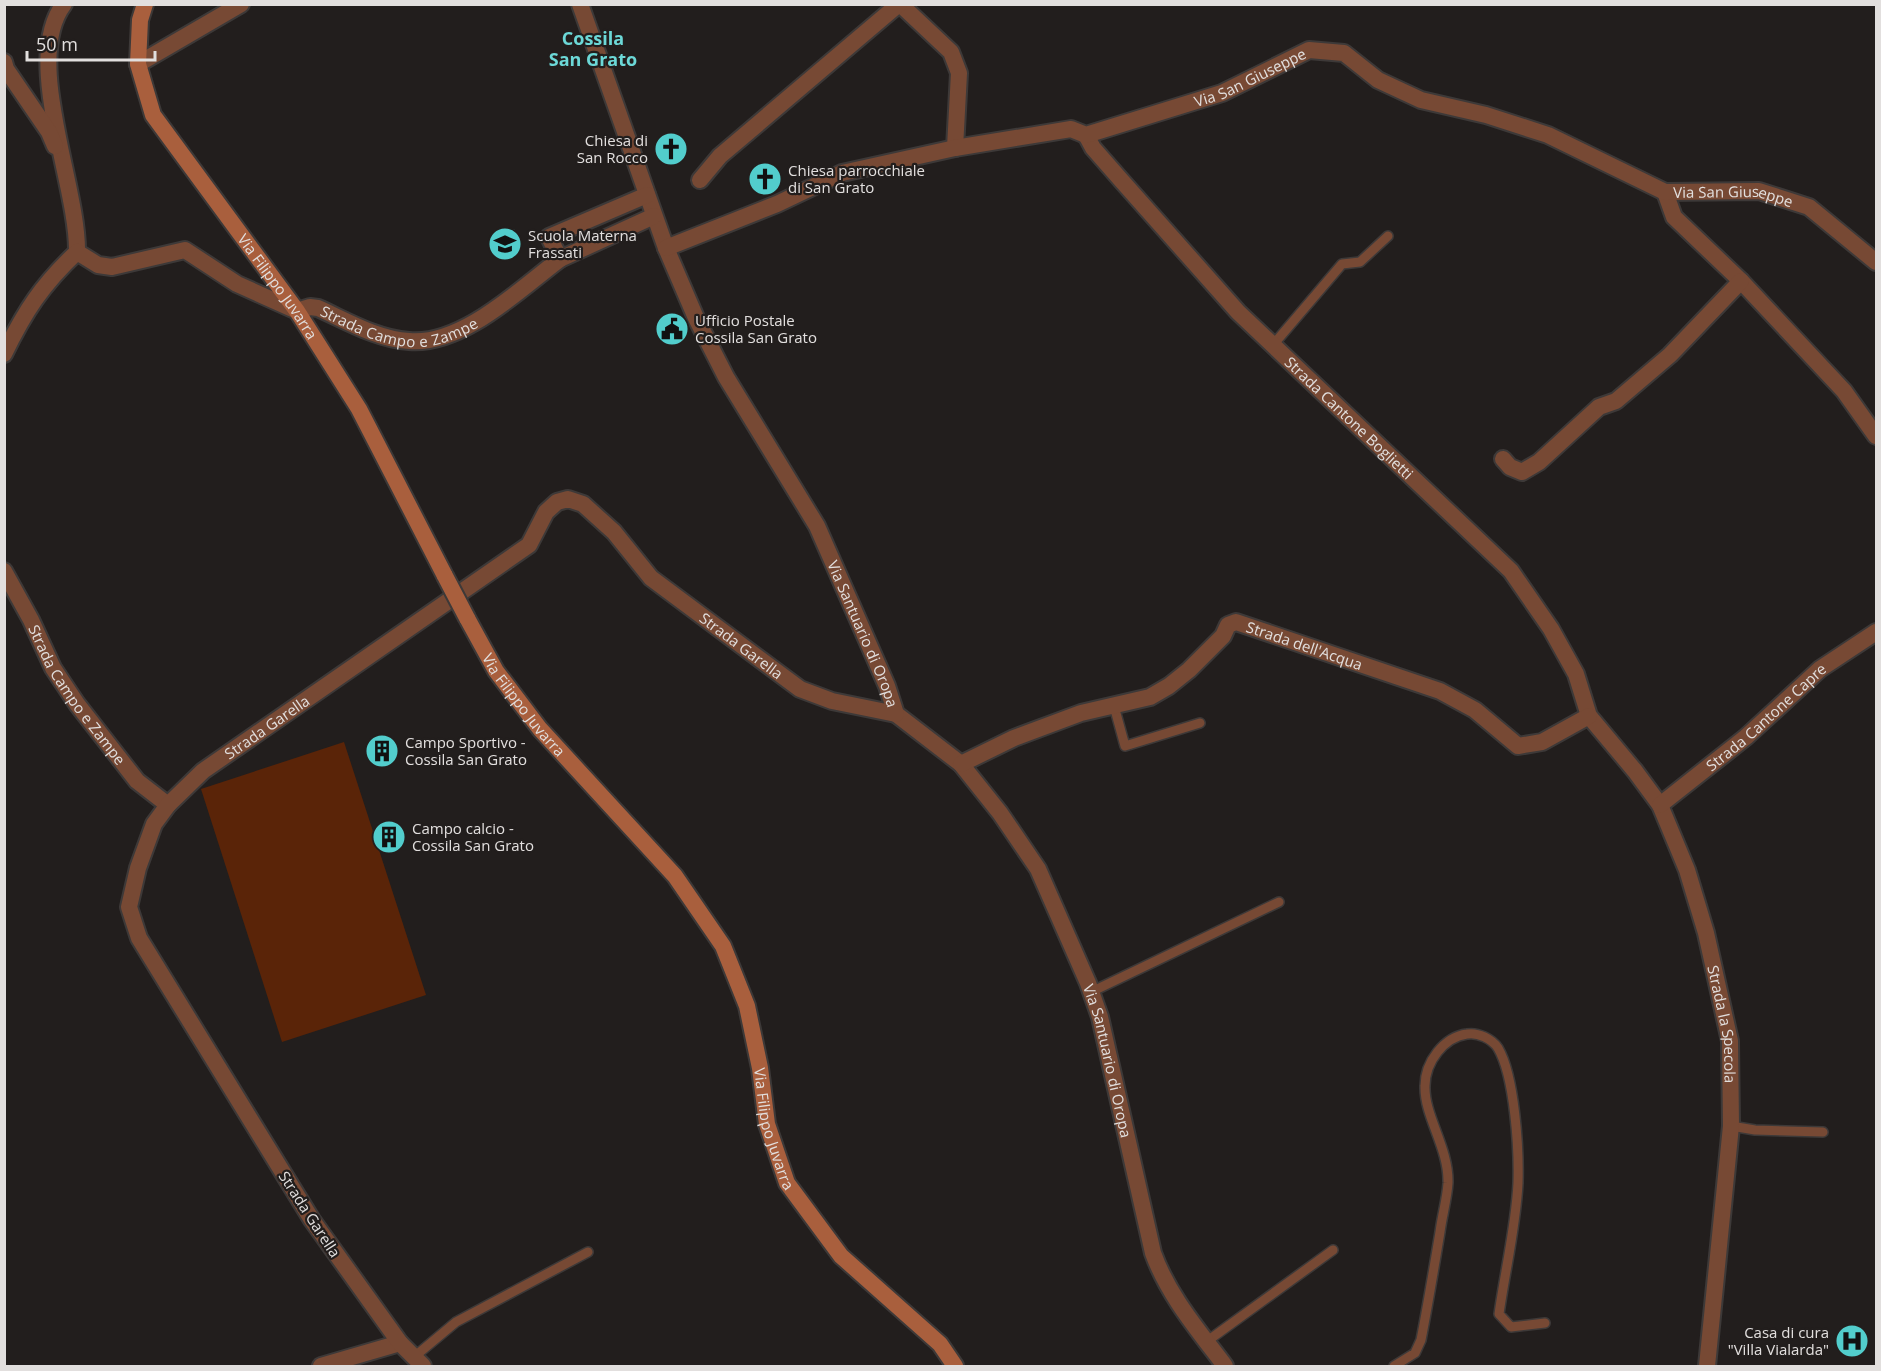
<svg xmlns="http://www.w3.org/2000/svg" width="1881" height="1371" viewBox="0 0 1881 1371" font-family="'Open Sans',sans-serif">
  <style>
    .green { fill: #5a2408 }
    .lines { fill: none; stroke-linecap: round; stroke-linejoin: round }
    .service-casing { stroke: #3d3938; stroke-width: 12 }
    .minor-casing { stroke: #3d3938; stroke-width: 20 }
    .secondary-casing { stroke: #3d3938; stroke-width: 20 }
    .service { stroke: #774934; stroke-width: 9 }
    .minor { stroke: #774934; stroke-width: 16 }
    .secondary { stroke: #a95f3d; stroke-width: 16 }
    .secondary-bridge-casing { stroke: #3d3938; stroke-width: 20; stroke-linecap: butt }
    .secondary-bridge { stroke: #a95f3d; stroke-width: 16 }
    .labels { text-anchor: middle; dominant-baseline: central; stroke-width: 4.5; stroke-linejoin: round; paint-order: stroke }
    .street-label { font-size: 15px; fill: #e2dfde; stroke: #221e1d }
    .poi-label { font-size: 15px; fill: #e2dfde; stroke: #221e1d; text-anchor: start }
    .quarter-label { font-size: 18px; font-weight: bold; fill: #6cd8d7; stroke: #221e1d }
  </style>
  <rect width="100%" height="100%" fill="#221e1d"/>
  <path class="green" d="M344,742L426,995L282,1042L201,789Z"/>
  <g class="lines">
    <defs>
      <path id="service" d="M1273,345L1342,264L1360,262L1388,236
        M1114,706L1125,746L1200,723
        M1091,992L1279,902
        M1731,1126L1755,1130L1823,1132
        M1206,1342L1333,1250
        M414,1357L456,1322L588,1252
        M1394,1366L1415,1353L1421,1340C1428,1304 1434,1268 1440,1232C1442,1216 1447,1199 1448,1183C1449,1148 1424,1116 1425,1086C1425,1062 1444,1037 1467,1034C1478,1032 1492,1039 1498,1048C1515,1077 1519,1150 1518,1183C1516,1226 1505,1271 1499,1314L1511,1327L1545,1323"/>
      <g id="minor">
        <path d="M64,4C22,59 78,184 77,252"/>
        <path id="s1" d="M580,4L666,248L696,318L726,377L817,526L887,686L896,714L961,764L1000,813L1038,869L1088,983L1100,1017L1153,1253C1168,1295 1198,1330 1225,1366"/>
        <path d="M900,4L951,52L959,73L955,148"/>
        <path d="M4,62L6,69L49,132L55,146"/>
        <path d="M138,64L241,4"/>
        <path id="s2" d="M1086,135L1093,148L1121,180L1238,312L1511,571L1551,629L1576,674L1589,716L1635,771L1660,805L1687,870L1706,933L1730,1041L1731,1126L1707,1366"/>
        <path d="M700,180L720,156L899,4"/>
        <path d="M1665,192L1674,217L1741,281L1844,391L1876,436"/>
        <path d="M647,195L549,237L560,259L654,216"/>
        <path id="s3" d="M666,248L777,204L842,173L955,148L1071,129L1086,135L1222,93L1309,50L1344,53L1378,80L1421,100L1486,115L1548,135L1665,192L1759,191L1809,207L1876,262"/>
        <path id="s4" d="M4,354C25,311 42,285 77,252L98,265L112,267L185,250L237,284L297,311L310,307L318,308C347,321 377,339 409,341C462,346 520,289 560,259"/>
        <path d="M1503,459L1510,467L1522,472L1539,462L1599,407L1616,401L1670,355L1741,281"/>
        <path id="s5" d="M4,571L31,620L53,668L77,704L137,781L168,805"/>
        <path id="s6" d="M961,764L1014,738L1081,713L1150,697L1169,686L1189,670L1223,636L1228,625L1236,622L1440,691L1475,710L1518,746L1542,742L1589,716"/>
        <path id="s7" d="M1660,805L1746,737L1820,669L1876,632"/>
        <path d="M321,1366L400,1343"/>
        <path id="s8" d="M423,1366L400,1343L312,1220L139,938L129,907L138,868L154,824L168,805L203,771L529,545L546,512L557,502L568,499L583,504L614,532L651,578L800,689L832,701L896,714"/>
      </g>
      <g id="secondary">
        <path id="s9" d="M145,4L140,20L138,64L153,115L297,311L359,409L445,576"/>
        <path id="s10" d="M467,618L496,671L540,729L675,876L723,946L747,1006L760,1068L767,1124L787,1183L841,1256L940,1344L955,1366"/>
      </g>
    </defs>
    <use href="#service" class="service-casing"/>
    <use href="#minor" class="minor-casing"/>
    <use href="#secondary" class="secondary-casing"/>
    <use href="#service" class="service"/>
    <use href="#minor" class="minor"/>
    <use href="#secondary" class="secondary"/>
    <defs>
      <path id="secondary-bridge" d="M445,576L467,618"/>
    </defs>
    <use href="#secondary-bridge" class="secondary-bridge-casing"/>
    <use href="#secondary-bridge" class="secondary-bridge"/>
  </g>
  <defs>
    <symbol id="church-disc" viewBox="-11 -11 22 22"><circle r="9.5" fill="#52cdcc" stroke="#221e1d"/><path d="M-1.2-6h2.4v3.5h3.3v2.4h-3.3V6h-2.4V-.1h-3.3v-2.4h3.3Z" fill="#111"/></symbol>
    <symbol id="school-disc" viewBox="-11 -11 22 22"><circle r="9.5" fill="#52cdcc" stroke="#221e1d"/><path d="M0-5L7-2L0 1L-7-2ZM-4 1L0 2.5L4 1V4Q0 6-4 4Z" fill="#111"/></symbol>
    <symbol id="civic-disc" viewBox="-11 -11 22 22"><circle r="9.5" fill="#52cdcc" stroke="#221e1d"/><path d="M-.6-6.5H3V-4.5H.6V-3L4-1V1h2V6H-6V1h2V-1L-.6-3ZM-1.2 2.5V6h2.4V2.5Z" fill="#111"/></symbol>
    <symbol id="building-disc" viewBox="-11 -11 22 22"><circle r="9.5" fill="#52cdcc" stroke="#221e1d"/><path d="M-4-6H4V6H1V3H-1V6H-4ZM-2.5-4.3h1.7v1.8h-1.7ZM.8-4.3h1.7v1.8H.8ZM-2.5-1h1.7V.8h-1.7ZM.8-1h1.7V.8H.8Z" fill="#111"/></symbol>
    <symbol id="hospital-disc" viewBox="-11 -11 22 22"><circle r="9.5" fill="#52cdcc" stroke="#221e1d"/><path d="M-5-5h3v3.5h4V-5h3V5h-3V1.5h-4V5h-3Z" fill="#111"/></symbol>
  </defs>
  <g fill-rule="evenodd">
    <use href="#church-disc" x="652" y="130" width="38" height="38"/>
    <use href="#church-disc" x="746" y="160" width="38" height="38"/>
    <use href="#school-disc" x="486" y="225" width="38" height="38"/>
    <use href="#civic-disc" x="653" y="310" width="38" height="38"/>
    <use href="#building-disc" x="363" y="732" width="38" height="38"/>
    <use href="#building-disc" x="370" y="818" width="38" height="38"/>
    <use href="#hospital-disc" x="1833" y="1322" width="38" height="38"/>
  </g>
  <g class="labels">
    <g class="street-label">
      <text stroke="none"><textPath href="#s3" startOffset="615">Via San Giuseppe</textPath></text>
      <text stroke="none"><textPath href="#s3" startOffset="1137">Via San Giuseppe</textPath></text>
      <text stroke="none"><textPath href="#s9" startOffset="326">Via Filippo Juvarra</textPath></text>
      <text stroke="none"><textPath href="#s4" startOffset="476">Strada Campo e Zampe</textPath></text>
      <text stroke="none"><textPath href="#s2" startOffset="387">Strada Cantone Boglietti</textPath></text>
      <text stroke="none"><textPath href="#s1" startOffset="693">Via Santuario di Oropa</textPath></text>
      <text stroke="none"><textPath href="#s6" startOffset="390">Strada dell'Acqua</textPath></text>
      <text stroke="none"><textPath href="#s8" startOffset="1396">Strada Garella</textPath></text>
      <text stroke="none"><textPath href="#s5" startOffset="144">Strada Campo e Zampe</textPath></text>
      <text stroke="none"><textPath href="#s10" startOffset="104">Via Filippo Juvarra</textPath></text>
      <text stroke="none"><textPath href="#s7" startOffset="138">Strada Cantone Capre</textPath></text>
      <text stroke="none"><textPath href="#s8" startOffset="784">Strada Garella</textPath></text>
      <text stroke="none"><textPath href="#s2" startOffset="1119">Strada la Specola</textPath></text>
      <text stroke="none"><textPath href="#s1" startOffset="1197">Via Santuario di Oropa</textPath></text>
      <text stroke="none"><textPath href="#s10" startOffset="608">Via Filippo Juvarra</textPath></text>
      <text transform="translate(310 1214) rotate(57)">Strada Garella</text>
    </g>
    <g class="poi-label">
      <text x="648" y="140" text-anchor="end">Chiesa di<tspan x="648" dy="17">San Rocco</tspan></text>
      <text x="788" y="170">Chiesa parrocchiale<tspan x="788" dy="17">di San Grato</tspan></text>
      <text x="528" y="235">Scuola Materna<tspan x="528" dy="17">Frassati</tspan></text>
      <text x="695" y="320">Ufficio Postale<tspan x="695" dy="17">Cossila San Grato</tspan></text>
      <text x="405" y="742">Campo Sportivo -<tspan x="405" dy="17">Cossila San Grato</tspan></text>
      <text x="412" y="828">Campo calcio -<tspan x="412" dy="17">Cossila San Grato</tspan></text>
      <text x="1829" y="1332" text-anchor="end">Casa di cura<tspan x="1829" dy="17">"Villa Vialarda"</tspan></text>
    </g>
    <g class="quarter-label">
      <text x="593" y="38">Cossila<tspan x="593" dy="21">San Grato</tspan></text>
    </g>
  </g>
  <rect width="1881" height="1371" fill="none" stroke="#e2dfde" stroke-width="12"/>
  <path d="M27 51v9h128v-9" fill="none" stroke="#e2dfde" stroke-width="3"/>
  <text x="36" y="51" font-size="18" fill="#e2dfde" stroke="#221e1d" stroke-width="4.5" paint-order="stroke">50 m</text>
</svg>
